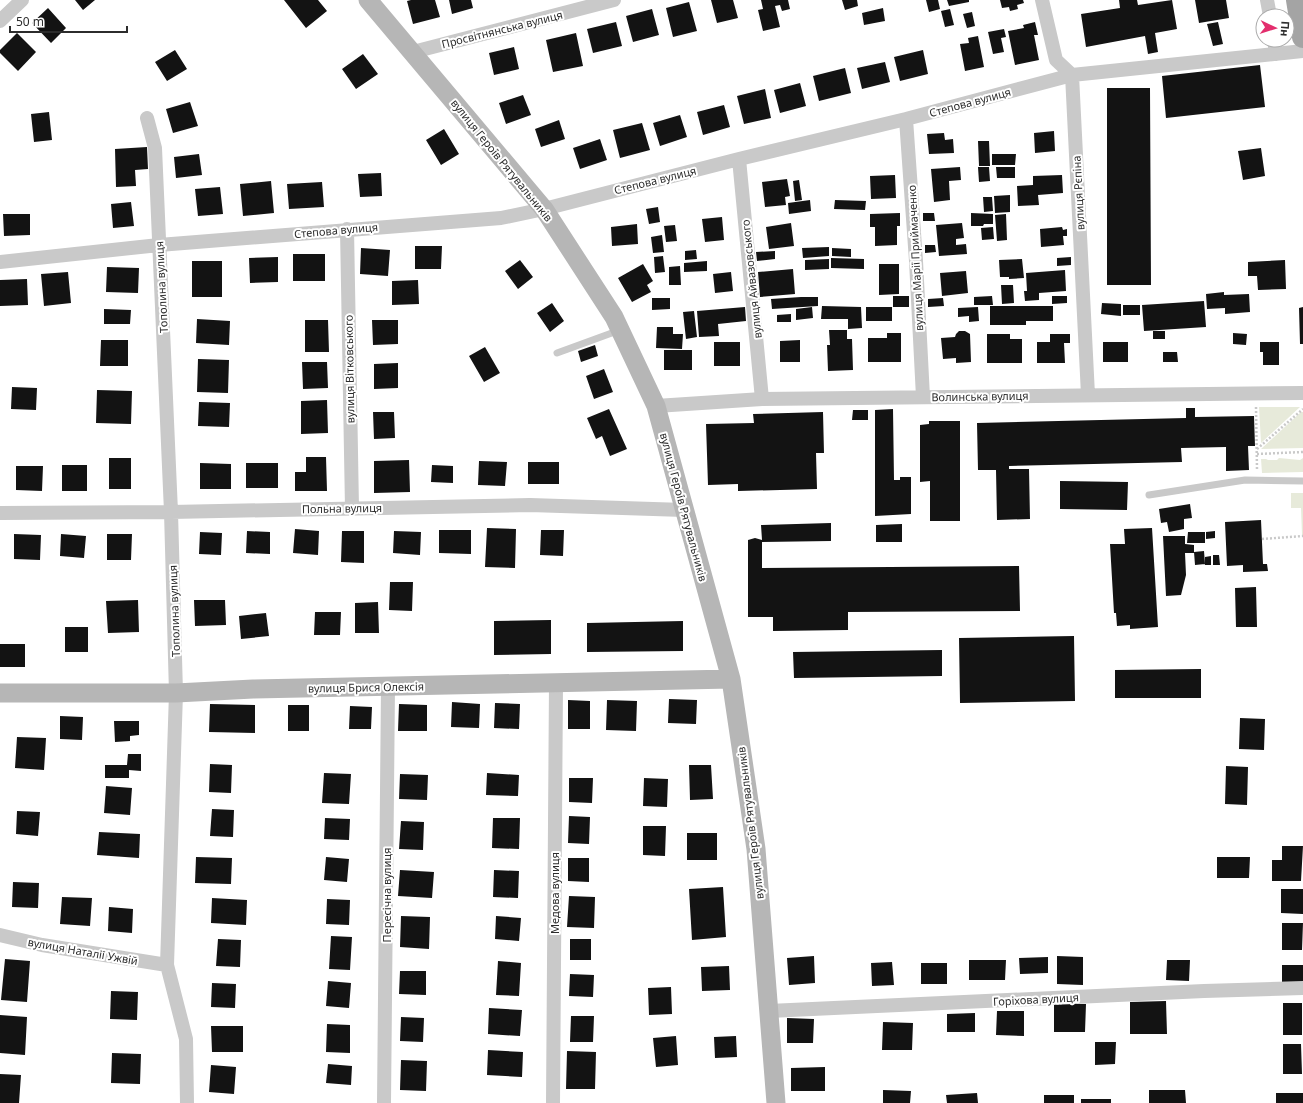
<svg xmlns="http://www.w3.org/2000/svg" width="1303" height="1103" viewBox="0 0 1303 1103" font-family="'Noto Sans',sans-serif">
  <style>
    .green { fill: #e7eada }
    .building { fill: #131313 }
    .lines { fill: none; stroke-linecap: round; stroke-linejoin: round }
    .path { stroke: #c9c9c9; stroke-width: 2.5; stroke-dasharray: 2 2; stroke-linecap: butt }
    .lane { stroke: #c9c9c9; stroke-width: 7 }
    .street { stroke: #c9c9c9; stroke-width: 14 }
    .secondary { stroke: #b6b6b6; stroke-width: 19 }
    .primary { stroke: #a4a4a4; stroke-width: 22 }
    .labels { text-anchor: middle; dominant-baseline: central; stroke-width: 4; stroke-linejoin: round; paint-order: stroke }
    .street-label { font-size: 11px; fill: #2c2c2c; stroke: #fff }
  </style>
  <rect width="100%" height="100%" fill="#fff"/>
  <path class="green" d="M1259,407H1300L1261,443Z
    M1301,412H1303V448L1261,449Z
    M1279,458L1300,460L1303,458V472L1262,473L1261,459H1266L1268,460H1277Z
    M1291,493H1303V535H1302L1301,508H1291Z"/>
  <path class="building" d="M75,0H95L83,10Z
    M284,0H318L327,11L306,28Z
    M411,0H435L440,17L413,24L407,1Z
    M449,0H471L473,8L452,14Z
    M711,0H733L738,18L717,23Z
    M761,0H788L790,9L782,11L780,5L775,6L780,27L763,31L758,10L763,9Z
    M842,0H857L858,6L845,10Z
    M926,0H938L940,9L929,12Z
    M947,0H969V2L949,6Z
    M1000,0H1023L1024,3L1017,5L1018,9L1010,11L1009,7L1002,8Z
    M1119,0H1137L1138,5L1172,0L1177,29L1155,33L1158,52L1148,54L1145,36L1086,47L1081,14L1120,8Z
    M1195,0H1226L1229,18L1199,23Z
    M689,2L697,31L673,37L666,8Z
    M48,8L66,28L51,43L32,23Z
    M883,8L885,21L864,25L862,13Z
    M652,9L659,35L633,42L626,16Z
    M950,9L954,25L945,27L941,11Z
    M972,12L975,26L967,28L963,14Z
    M616,22L622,46L593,53L587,29Z
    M1035,22L1038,35H1034L1039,60L1015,65L1008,31L1024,28L1023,25Z
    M1218,22L1223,44L1213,46L1207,24Z
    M1004,29L1006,37L1001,38L1004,52L993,54L988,32Z
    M17,33L36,52L18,71L0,53V50Z
    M576,33L583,66L553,72L546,40Z
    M978,36L984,67L965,71L960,44L969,43L968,38Z
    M514,47L519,69L494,75L489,53Z
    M175,50L187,69L167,81L155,62Z
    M923,50L928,74L900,81L894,57Z
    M363,54L378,74L356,89L342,69Z
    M885,62L890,82L862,89L857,68Z
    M1260,65L1265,107L1166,118L1162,76Z
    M845,68L851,93L819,101L813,76Z
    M800,83L806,106L780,113L774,90Z
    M1107,88H1150L1151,285H1107Z
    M765,89L771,118L744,124L737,96Z
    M523,95L531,115L506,124L499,103Z
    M190,102L198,126L173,133L166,109Z
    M724,105L730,127L703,135L697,112Z
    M49,112L52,140L34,142L31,114Z
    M680,115L687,137L660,146L653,123Z
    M559,120L565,139L541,147L535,129Z
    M642,123L650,150L620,158L613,130Z
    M444,129L459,154L441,165L426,140Z
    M1054,131L1055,151L1035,153L1034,133Z
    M944,133L945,140L953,139L954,153L929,154L927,134Z
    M600,139L607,160L580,169L573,148Z
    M978,141H989L990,166H979Z
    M147,147L148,169L135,170L136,186L116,187L115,149Z
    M1261,148L1265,176L1243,180L1238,151Z
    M199,154L202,175L176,178L174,157Z
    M992,154H1016L1015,165H992Z
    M960,167L961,180L949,181L950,200L934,202L931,169Z
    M978,167H989L990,181L979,182Z
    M996,167H1015V178H997Z
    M381,173L382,196L360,197L358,174Z
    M895,175L896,198L871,199L870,176Z
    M1062,175L1063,193L1038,195L1039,205L1018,206L1017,186L1033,185V176Z
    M787,179L790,196L785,197L786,205L765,207L762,182Z
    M799,180L802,200L795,201L793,181Z
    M271,181L274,213L243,216L240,184Z
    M322,182L324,207L289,209L287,184Z
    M220,187L223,214L198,216L195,189Z
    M1010,195V212L995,213L994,196Z
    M983,197H992L993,211L984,212Z
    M810,200L811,211L789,214L788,203Z
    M835,200L866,201L865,210L834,209Z
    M131,202L134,226L113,228L111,204Z
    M658,207L660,222L649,224L646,209Z
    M900,213V226H897V245L875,246V227H870V214Z
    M923,213H934L935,221H923Z
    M971,213L993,214V224H984L983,226H971Z
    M3,214H30V235L4,236Z
    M1006,214L1007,240L997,241L995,215Z
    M722,217L724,240L705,242L702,219Z
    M791,223L794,246L769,249L766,227Z
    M962,223L964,238L956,239V245L966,244L967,254L939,256L936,225Z
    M637,224L638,244L612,246L611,227Z
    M675,225L677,241L666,242L664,226Z
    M993,227L994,239L982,240L981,228Z
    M1062,227L1063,230L1067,229V236H1063L1064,245L1041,247L1040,229Z
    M662,235L664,252L653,253L651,237Z
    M925,245H935L936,252L925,253Z
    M415,246H442L441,269H415Z
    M829,247V256L803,258L802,248Z
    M361,248L390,250L388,276L360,274Z
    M832,248L851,249V257L832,256Z
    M696,250L697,259L685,260V251Z
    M775,251V259L757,261L756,252Z
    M293,254H325V281H293Z
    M663,256L665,272L655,273L654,257Z
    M278,257V282L250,283L249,258Z
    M1071,257V265L1057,266V258Z
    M831,258L864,259V269L831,268Z
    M829,259V269L805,270V260Z
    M1022,259L1024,278L1009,279V277H1000L999,260Z
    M520,260L533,277L518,289L505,271Z
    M1285,260L1286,289L1258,290L1257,276H1248V262Z
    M192,261H222V297H192Z
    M707,261V271L684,272V263Z
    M643,264L653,281L647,285L651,292L632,302L618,278Z
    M879,264H899V294L879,295Z
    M680,266L681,285H669V267Z
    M107,267L139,268L138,293L106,292Z
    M793,269L795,294L760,297L758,272Z
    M1065,270L1066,291L1039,293V300L1025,301L1024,291H1027L1026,273Z
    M966,271L968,293L942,296L940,273Z
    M68,272L71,303L44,306L41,274Z
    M731,272L733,291L715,293L713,274Z
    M27,279L28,305L0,306V280Z
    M418,280L419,304L392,305V281Z
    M1001,285H1013L1014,303L1002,304Z
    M1224,292V295L1249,294L1250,312L1225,314V308L1207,309L1206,294Z
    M893,296H909V307H893Z
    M992,296L993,305H974V297Z
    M1052,296H1067V303L1052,304Z
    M801,297H818V306L772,309L771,299Z
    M652,298H670V309L652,310Z
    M943,298L944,306L928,307V299Z
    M1204,301L1206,327L1144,331L1142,305Z
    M552,303L564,321L550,332L537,313Z
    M1102,303L1121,304V316L1101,314Z
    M1123,305H1140V315H1123Z
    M822,306L861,307L862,328L848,329V319H821Z
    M990,306H1053V321H1026V325H990Z
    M745,307L746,321L718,324L719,336L699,337L697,311Z
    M812,307L813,318L796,320V309Z
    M866,307H892V321H866Z
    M978,307L979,321L969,322V316L958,317V308Z
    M1303,307V344H1300L1299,308Z
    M104,309L131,310L130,324H104Z
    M694,311L697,337L686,339L683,312Z
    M791,314V322H777V315Z
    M197,319L230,321L229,345L196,343Z
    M305,320H328L329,352H305Z
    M372,320H398V344L373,345Z
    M657,327H673V334H683L682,349L656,348Z
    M829,330H847V339H852L853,370L828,371L827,345H830Z
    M959,331H965L970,334L971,362L956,363V358L943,359L941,338L955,337L956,334Z
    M1153,331H1165V339H1153Z
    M887,333H901V362H868V338H887Z
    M1233,333L1247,334L1246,345L1233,344Z
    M987,334H1010V339H1022V363H987Z
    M1050,334H1070V343H1064L1065,363H1037V342H1050Z
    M101,340H128V366H100Z
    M800,340V362H780V341Z
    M714,342H740V366H714Z
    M1103,342H1128V362H1103Z
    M1260,342H1279V365H1263V352H1260Z
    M595,345L598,356L581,362L578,351Z
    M485,347L500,373L484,382L469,356Z
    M664,350H692V370H664Z
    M1163,352H1177L1178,362H1163Z
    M198,359L229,360L228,393L197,392Z
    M302,362H327L328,388L303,389Z
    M398,363V388L374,389V364Z
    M604,369L613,392L594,399L586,376Z
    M12,387L37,388L36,410L11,409Z
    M97,390L132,391L131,424L96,423Z
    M327,400L328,433L301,434V401Z
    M199,402L230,403L229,427L198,426Z
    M1186,408H1195V417L1254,416L1255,446H1248L1249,470L1226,471V447L1181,448L1182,462L1009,466V469H1029L1030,519L997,520L996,470H978L977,423L1186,418Z
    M609,409L627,449L610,456L602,436L596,439L587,418Z
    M893,409L894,480H900V477H911V514L875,516V410Z
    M853,410H868V420H852Z
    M373,412H394L395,438L374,439Z
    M823,412L824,453H816L817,489L738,491V484L708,485L706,424L754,423L753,414Z
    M929,421H960V521H930V481L920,482V425L929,424Z
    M306,457H326L327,491H295V472H306Z
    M109,458H131V489H109Z
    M409,460L410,492L374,493V461Z
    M479,461L507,462L505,486L478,485Z
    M528,462H559V484H528Z
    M200,463L231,464V489H200Z
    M246,463H278V488H246Z
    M62,465H87V491H62Z
    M432,465L453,466V483L431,482Z
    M16,466H43L42,491L16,490Z
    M1060,481L1128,482L1127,510L1060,509Z
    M1190,504L1192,518L1184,519V529L1169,532L1167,522L1161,523L1159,509Z
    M1261,520L1263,564H1267L1268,571L1243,572V565L1227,566L1225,522Z
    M831,523V541L762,542V568L1019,566L1020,611L848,612V630L773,631V617H748V540L755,538L762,540L761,525Z
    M902,524V542H876V525Z
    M487,528L516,529L515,568L485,567Z
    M1152,528L1158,627L1130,629V625L1117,626L1116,613H1114L1110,544H1125L1124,529Z
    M295,529L319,531L318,555L293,553Z
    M439,530H471V554L439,553Z
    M541,530H564L563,556L540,555Z
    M247,531L270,532V554L246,553Z
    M342,531H364V563L341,562Z
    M394,531L421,532L420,555L393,553Z
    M1215,531V538L1206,539V532Z
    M200,532L222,533L221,555L199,554Z
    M1188,532H1205V543H1187Z
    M14,534L41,535L40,560L14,559Z
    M61,534L86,536L84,558L60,556Z
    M107,534H132L131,560H107Z
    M1163,536H1185V544L1194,545V553H1185L1186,575L1181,595L1166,596Z
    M1204,551L1205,564L1195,565L1194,552Z
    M1213,555H1219L1220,565H1213Z
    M1211,556V565H1205V557Z
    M390,582H413L412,611L389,610Z
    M1256,587L1257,627H1236L1235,588Z
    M138,600L139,632L108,633L106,601Z
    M194,600H225L226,625L195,626Z
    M378,602L379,633H355V603Z
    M315,612H341L340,635H314Z
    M266,613L269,636L241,639L239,616Z
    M551,620V654L494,655V621Z
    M683,621V651L587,652V623Z
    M65,627H88V652H65Z
    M1074,636L1075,701L960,703L959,638Z
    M0,644H25V667H0Z
    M942,650V676L794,678L793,652Z
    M1201,669V698H1115V670Z
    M669,699L697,700L696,724L668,723Z
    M568,700L590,701V729H568Z
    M607,700L637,701L636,731L606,730Z
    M452,702L480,704L479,728L451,727Z
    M495,703L520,704L519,729L494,728Z
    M210,704L255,705V733L209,732Z
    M399,704L427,705V731H398Z
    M288,705H309V731H288Z
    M350,706L372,707L371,729H349Z
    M60,716L83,717L82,740L60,739Z
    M1240,718L1265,719L1264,750L1239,749Z
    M114,721H139V735L130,736V741L115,742Z
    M17,737L46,738L44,770L15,768Z
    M128,754H141V771L129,770V778H105V765H127Z
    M210,764L232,765L231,793L209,792Z
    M689,765H711L713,799L690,800Z
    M1226,766L1248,767L1247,805L1225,804Z
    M324,773L351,774L349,804L322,803Z
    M487,773L519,775L518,796L486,795Z
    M400,774L428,775L427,800L399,799Z
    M569,778H593L592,803L569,802Z
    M644,778L668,779L667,807L643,806Z
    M106,786L132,788L130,815L104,813Z
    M212,809L234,810L233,837L210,836Z
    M17,811L40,812L38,836L16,834Z
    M569,816L590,817L589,844L568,843Z
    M325,818L350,819L349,840L324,839Z
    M493,818H520L519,849L492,848Z
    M401,821L424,822L423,850L399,849Z
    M643,826H666L665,856L643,855Z
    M99,832L140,834L139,858L97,855Z
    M687,833H717V860H687Z
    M1282,846H1303L1301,881H1272V860H1282Z
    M196,857L232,858L231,884L195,883Z
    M326,857L349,859L347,882L324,880Z
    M1217,857H1250L1249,878H1217Z
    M568,858H589V882L568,881Z
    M400,870L434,872L432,898L398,896Z
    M494,870L519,871L518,898L493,897Z
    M13,882L39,883L38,908L12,907Z
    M723,887L726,937L692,940L689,889Z
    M1281,889H1303V914L1281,913Z
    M569,896L595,897L594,928L567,927Z
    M62,897L92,898L90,926L60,924Z
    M212,898L247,900L246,925L211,923Z
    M327,899L350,900L349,925L326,924Z
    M109,907L133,909L132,933L108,931Z
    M401,916L430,917L429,949L400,947Z
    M496,916L521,918L519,941L495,939Z
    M1282,923H1303L1302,950H1282Z
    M331,936L352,937L350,970L329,969Z
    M218,939L241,940L240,967L216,966Z
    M570,939H591V960H570Z
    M814,956L815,983L789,985L787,958Z
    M1057,956L1083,957V985L1057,984Z
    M1048,957V973L1020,974L1019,958Z
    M5,959L30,961L27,1002L1,1000Z
    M969,960H1006L1005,980H969Z
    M1167,960H1190L1189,981L1166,980Z
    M498,961L521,963L519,996L496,995Z
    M892,962L894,985L872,986L871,963Z
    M921,963H947V984H921Z
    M1282,965H1303V987H1282Z
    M729,966L730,990L702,991L701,967Z
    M400,971H426V995L399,994Z
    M570,974L594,975L593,997L569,996Z
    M328,981L351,983L349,1008L326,1006Z
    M212,983L236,984L235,1008L211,1007Z
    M671,987L672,1014L649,1015L648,988Z
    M111,991L138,992L137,1020L110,1019Z
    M1166,1001L1167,1034H1130V1002Z
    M1283,1003H1302V1035H1283Z
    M1054,1004H1086L1085,1032H1054Z
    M489,1008L522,1010L520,1036L488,1034Z
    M997,1011H1024V1036L996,1035Z
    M975,1013V1032H947V1014Z
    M0,1015L27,1017L25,1055L0,1053Z
    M571,1016H594L593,1042H570Z
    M401,1017L424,1018L423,1042L400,1041Z
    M787,1018L814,1019L813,1043H787Z
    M883,1022L913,1023L912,1050H882Z
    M327,1024L350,1025V1053L326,1052Z
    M211,1026H243V1052H212Z
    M676,1036L678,1065L656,1067L653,1038Z
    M736,1036L737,1057L715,1058L714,1037Z
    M1095,1042H1116L1115,1064L1095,1065Z
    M1283,1044H1301L1302,1074H1283Z
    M488,1050L523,1052L522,1077L487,1075Z
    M567,1051L596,1052L595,1089H566Z
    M112,1053L141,1054L140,1084L111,1083Z
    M401,1060L427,1061L426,1091L400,1090Z
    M328,1064L352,1066L351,1085L326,1083Z
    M211,1065L236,1067L234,1094L209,1092Z
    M825,1067V1091H791V1068Z
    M0,1074L21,1075L19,1103H0Z
    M883,1090L911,1091L910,1103H883Z
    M1149,1090H1185L1186,1103H1149Z
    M977,1093L978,1103H947L946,1095Z
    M1276,1093H1303V1103H1276Z
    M1044,1095H1074V1103H1044Z
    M1081,1099H1111V1103H1081Z"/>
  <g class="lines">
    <path class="path" d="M1256,407L1257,470
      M1257,449L1303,409
      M1257,454L1303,452
      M1262,539L1303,536"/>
    <path class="lane" d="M557,353L620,330
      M1149,495L1245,480L1303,481"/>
    <path class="street" d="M1042,0L1056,60L1072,75L1088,395
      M1267,0L1270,16
      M0,21L22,0
      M1274,40L1276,54
      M413,52L614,0
      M147,118L155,148L171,512L176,693L167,965L186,1039L187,1103
      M906,119L916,261L923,397
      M739,159L762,399
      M347,229L352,508
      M0,262L159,245L501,218L544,209L739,159L906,119L1072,75L1303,51
      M656,406L762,399L1303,393
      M0,513L171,512L530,505L684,510
      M0,935L42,945L167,965
      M769,1011L1204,991L1303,988
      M384,1103L388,686
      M553,1103L556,683"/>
    <path class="secondary" d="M368,0L544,209L614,317L656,406L731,679L756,849L776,1103
      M0,693H176L253,689L731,679"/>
    <path class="primary" d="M1297,0L1303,37"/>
  </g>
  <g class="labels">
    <g class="street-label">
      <text transform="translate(502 29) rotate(-14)">Просвітнянська вулиця</text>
      <text transform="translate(970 102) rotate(-15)">Степова вулиця</text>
      <text transform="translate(502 160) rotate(51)">вулиця Героїв Рятувальників</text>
      <text transform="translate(655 180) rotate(-14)">Степова вулиця</text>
      <text transform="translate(1078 193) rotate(-93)">вулиця Рєпіна</text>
      <text transform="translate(336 230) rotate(-5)">Степова вулиця</text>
      <text transform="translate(915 258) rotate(-93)">вулиця Марії Приймаченко</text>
      <text transform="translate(751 279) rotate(-96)">вулиця Айвазовського</text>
      <text transform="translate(161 287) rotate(-93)">Тополина вулиця</text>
      <text transform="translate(349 369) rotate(-91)">вулиця Вітковського</text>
      <text transform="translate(980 396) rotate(-1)">Волинська вулиця</text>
      <text transform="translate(684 507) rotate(75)">вулиця Героїв Рятувальників</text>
      <text transform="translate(342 508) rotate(-1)">Польна вулиця</text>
      <text transform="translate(174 611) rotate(-92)">Тополина вулиця</text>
      <text transform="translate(366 687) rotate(-1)">вулиця Брися Олексія</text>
      <text transform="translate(750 823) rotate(-97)">вулиця Героїв Рятувальників</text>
      <text transform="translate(554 893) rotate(-90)">Медова вулиця</text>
      <text transform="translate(386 895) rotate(-90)">Пересічна вулиця</text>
      <text transform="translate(83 951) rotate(10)">вулиця Наталії Ужвій</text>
      <text transform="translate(1036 999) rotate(-3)">Горіхова вулиця</text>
    </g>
  </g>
  <g transform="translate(1275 28) rotate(94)"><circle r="19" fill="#ffffff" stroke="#ababab"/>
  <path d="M0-3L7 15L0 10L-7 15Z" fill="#e32e6d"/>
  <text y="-6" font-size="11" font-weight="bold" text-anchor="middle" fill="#2c2c2c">Пн</text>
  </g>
  <path d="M10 26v6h117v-6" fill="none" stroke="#2c2c2c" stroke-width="2"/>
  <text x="16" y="26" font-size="12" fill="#2c2c2c" stroke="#ffffff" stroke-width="3" paint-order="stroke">50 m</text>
</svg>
